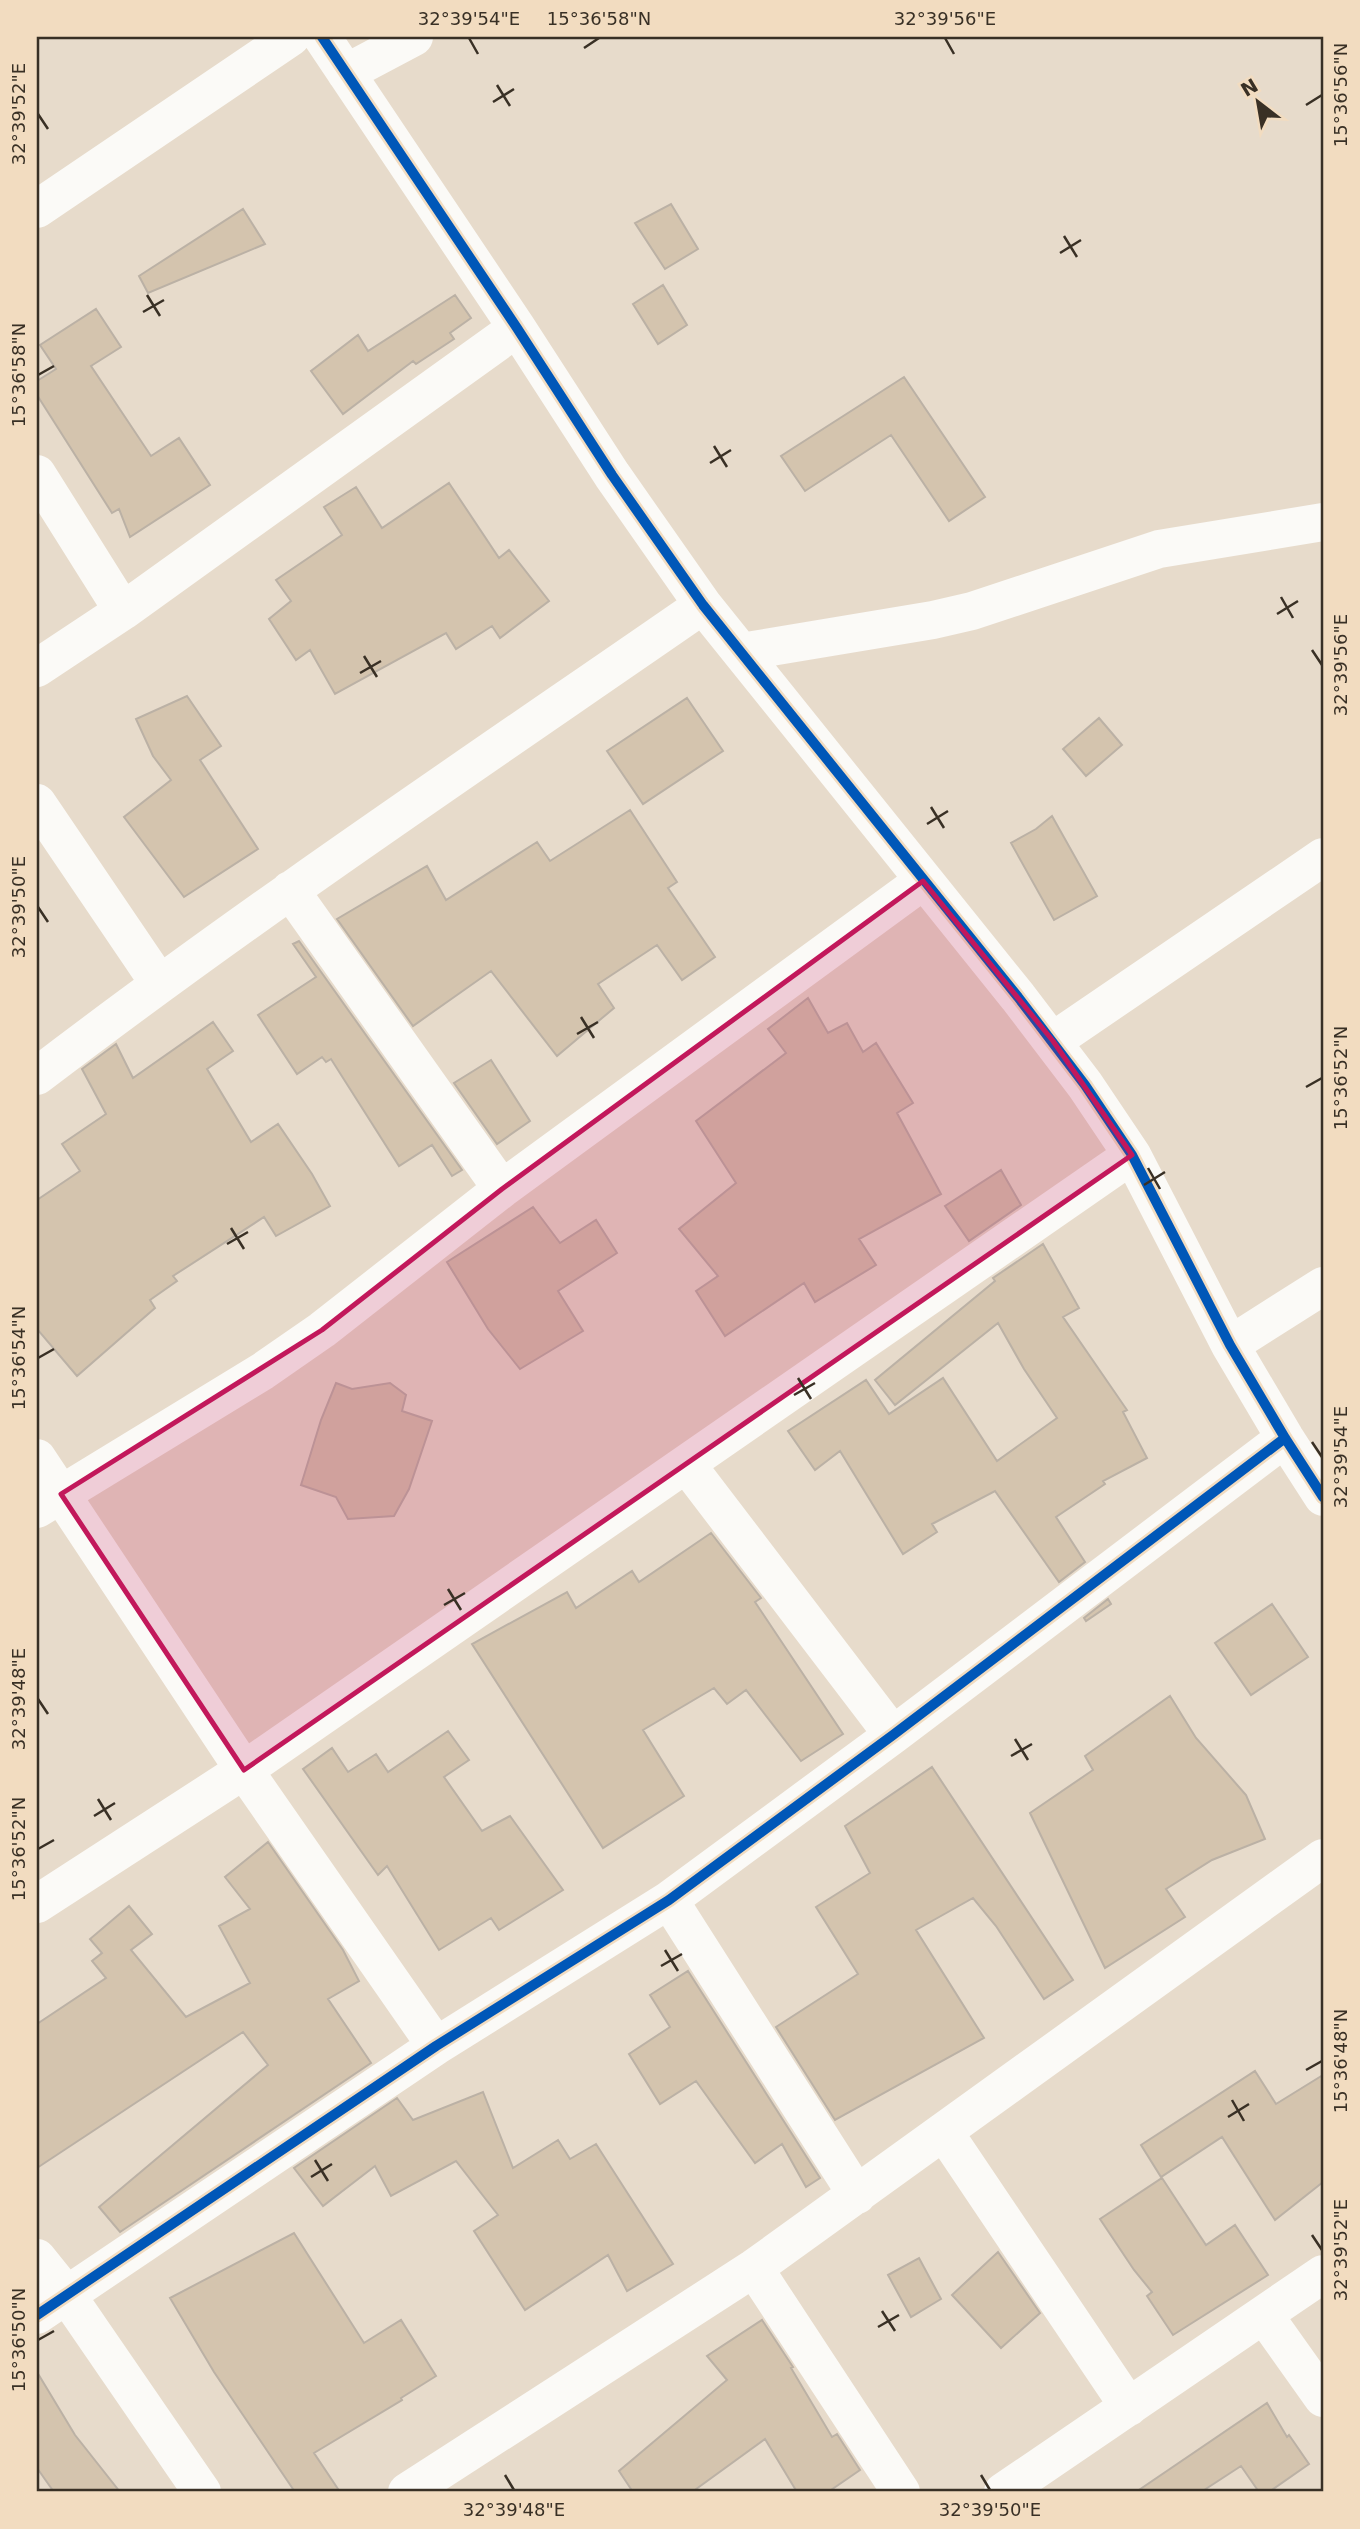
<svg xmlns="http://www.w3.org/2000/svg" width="1360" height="2529" viewBox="0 0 1360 2529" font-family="'DejaVu Sans',sans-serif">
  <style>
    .building { fill: #d4c4ae; stroke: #bbb1a5; stroke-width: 2 }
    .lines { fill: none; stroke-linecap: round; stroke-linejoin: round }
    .minor { stroke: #fbfaf7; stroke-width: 38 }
    .cycleway-casing { stroke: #f2dcc0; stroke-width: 15 }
    .cycleway { stroke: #0057b8; stroke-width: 10 }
    .marked { fill: #c2185b; fill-opacity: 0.2; stroke: #c2185b; stroke-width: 5; stroke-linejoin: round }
    .ticks { fill: none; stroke: #393025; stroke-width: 2.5 }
    .neatline { fill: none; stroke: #393025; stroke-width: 2.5 }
    .ticks-label { font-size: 18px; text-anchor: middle; fill: #393025 }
  </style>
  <rect width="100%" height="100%" fill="#e7dbcb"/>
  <path class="building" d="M671,204L698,249L665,269L635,223Z
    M243,209L265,244L148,293L139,276Z
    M663,285L687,325L658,344L633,304Z
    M455,295L471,318L450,333L454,339L416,364L413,361L343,414L311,371L358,335L368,351Z
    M96,309L121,347L91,366L151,456L179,438L210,485L130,537L119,509L112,513L37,395V381L56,369L40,345Z
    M904,377L985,497L949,521L891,435L805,491L781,456Z
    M449,483L499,558L509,550L549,601L500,638L492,626L456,649L446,633L335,694L310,650L296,660L269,619L291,601L276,580L342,535L324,507L356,487L382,528Z
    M187,696L221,746L200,760L258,849L184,897L124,817L171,780L153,756L136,719Z
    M687,698L723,751L643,804L607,751Z
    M1099,718L1122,745L1086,776L1063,749Z
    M630,810L677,882L668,888L715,957L682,980L657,945L598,984L614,1008L557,1056L491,971L413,1026L337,919L427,866L446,900L537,842L550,861Z
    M1052,816L1097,896L1054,920L1011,843L1036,829Z
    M299,941L462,1170L452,1176L432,1145L399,1166L331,1059L326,1062L322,1057L297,1074L258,1015L316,977L293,944Z
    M808,998L828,1033L847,1023L863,1052L876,1043L913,1103L897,1113L941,1194L859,1239L876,1265L815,1302L804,1283L725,1336L696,1291L718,1276L679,1229L736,1183L696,1121L786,1053L768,1029Z
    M213,1022L233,1051L207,1069L251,1142L278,1124L312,1174L330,1206L276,1236L264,1217L173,1276L177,1281L150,1300L155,1308L77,1376L37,1329V1200L80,1171L62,1144L106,1114L82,1069L116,1044L133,1078Z
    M491,1060L530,1121L497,1144L454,1083Z
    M1001,1170L1021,1205L969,1241L945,1206Z
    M533,1207L560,1243L596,1220L617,1253L558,1291L583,1331L520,1369L488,1329L447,1262Z
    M1043,1244L1079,1308L1063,1317L1127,1410L1123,1412L1147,1458L1103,1481L1105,1484L1056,1517L1085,1562L1059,1582L995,1491L932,1524L937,1532L903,1554L840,1451L815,1470L788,1431L866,1380L889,1414L943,1378L997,1461L1057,1418L1024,1369L998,1323L895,1405L875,1380L995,1281L993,1278Z
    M336,1383L352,1389L390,1383L406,1395L402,1411L432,1421L409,1489L394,1516L348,1519L336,1497L301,1485L321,1420Z
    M711,1533L761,1598L755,1602L843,1734L801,1761L746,1690L727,1704L714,1688L643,1730L684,1796L603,1848L472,1644L567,1592L576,1608L632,1571L639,1582Z
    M1108,1599L1111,1604L1086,1621L1084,1618Z
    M1272,1604L1308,1657L1251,1695L1215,1643Z
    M1170,1696L1196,1738L1246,1795L1265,1839L1212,1860L1166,1889L1185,1917L1105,1968L1030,1813L1093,1770L1085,1756Z
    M448,1731L469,1760L444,1777L482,1831L510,1816L563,1890L499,1930L491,1918L439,1950L387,1866L378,1875L303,1769L332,1748L348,1772L376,1754L388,1772Z
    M932,1767L1073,1980L1044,1999L996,1926L973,1898L916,1930L984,2038L835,2120L776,2027L858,1974L816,1907L870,1873L845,1826Z
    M268,1842L343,1950L359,1981L328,1999L371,2063L120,2232L99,2207L268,2065L243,2032L37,2168V2024L106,1978L92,1961L102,1953L90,1939L129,1906L152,1934L131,1950L186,2017L250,1983L219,1926L250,1909L225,1877Z
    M688,1971L820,2178L806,2187L782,2144L755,2163L696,2081L660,2104L629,2054L670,2027L650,1995Z
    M1255,2071L1276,2104L1323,2075V2182L1275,2220L1222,2137L1161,2177L1141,2145Z
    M483,2092L513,2168L558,2140L570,2159L596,2144L673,2264L627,2291L608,2255L525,2310L474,2231L498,2215L456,2161L391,2196L375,2166L323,2206L294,2168L397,2098L413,2120Z
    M1162,2178L1206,2245L1235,2225L1268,2275L1173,2335L1147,2296L1152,2292L1134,2270L1100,2219Z
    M294,2233L364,2343L401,2320L436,2376L401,2398L402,2400L314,2453L340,2492H295L214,2372L170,2298Z
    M998,2252L1040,2313L1001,2348L952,2295Z
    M919,2258L941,2299L911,2317L888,2275Z
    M762,2320L793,2367L791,2368L832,2437L837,2434L860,2470L828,2492H797L765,2439L692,2492H633L619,2471L727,2380L707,2356Z
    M37,2372L75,2435L120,2492H54L37,2468Z
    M1267,2403L1287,2437L1289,2435L1309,2464L1269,2492H1259L1241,2466L1201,2492H1136Z"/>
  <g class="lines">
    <path class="minor" d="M322,37L517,328L612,475L703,605L1018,997L1085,1085L1132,1155L1230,1345L1285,1438L1323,1497
      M346,73L414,37
      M37,209L291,37
      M37,474L123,611
      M741,652L933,620L972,611L1159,549L1323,522
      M37,668L123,611L517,328
      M37,803L159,983
      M290,890L502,1189
      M1053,1041L1323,857
      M37,1076C253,911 479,760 703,605
      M1230,1345L1323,1286
      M37,1458L244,1770L436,2046
      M687,1465L893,1735
      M37,1509L263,1371L322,1330L502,1189L923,881
      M669,1900L857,2195
      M37,1904L244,1770L1132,1155
      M944,2132L1129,2407
      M37,2258L66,2294L202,2492
      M754,2268L901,2492
      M37,2315L436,2046L669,1900L893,1735L1285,1438
      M1264,2315L1323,2398
      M407,2492L754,2268L1323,1858
      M1003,2492L1323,2274"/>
    <defs>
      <path id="cycleway" d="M322,37L517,328L612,475L703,605L1018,997L1085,1085L1132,1155L1230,1345L1285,1438L1323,1497
        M37,2315L436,2046L669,1900L893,1735L1285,1438"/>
    </defs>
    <use href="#cycleway" class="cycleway-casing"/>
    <use href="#cycleway" class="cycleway"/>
  </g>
  <path class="marked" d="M923,881L1053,1041L1132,1155L244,1770L61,1494L322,1330L502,1189Z"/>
  <path class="ticks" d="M469,38L478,54M945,38L954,54M584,48L599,38M497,85L510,106M493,102L514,89M1306,105L1322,95M38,114L48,129M1064,236L1077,257M1060,253L1081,240M147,295L160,316M143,312L164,300M38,375L54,366M714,446L727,467M710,463L731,450M1281,597L1293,618M1277,614L1298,601M1312,650L1322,665M364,656L377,677M360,673L381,661M931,807L944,828M927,824L948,811M38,907L48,922M581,1017L594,1038M577,1034L598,1022M1306,1087L1322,1078M1148,1168L1160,1189M1144,1185L1165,1172M231,1228L244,1249M227,1244L248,1232M38,1358L54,1349M798,1378L811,1399M794,1395L815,1383M1312,1442L1322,1457M448,1589L461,1610M444,1605L465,1593M38,1699L48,1714M1015,1739L1028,1760M1011,1756L1032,1744M98,1799L111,1820M94,1816L115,1803M38,1849L54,1840M665,1950L678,1971M661,1966L682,1954M1306,2070L1322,2061M1232,2100L1244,2121M1228,2117L1249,2104M315,2160L328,2181M311,2177L332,2164M1312,2235L1322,2250M882,2311L895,2331M878,2327L899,2315M38,2340L54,2331M505,2475L514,2490M981,2475L990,2490"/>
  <rect width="1360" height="2529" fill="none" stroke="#f2dcc0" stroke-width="77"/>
  <g transform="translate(1258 102) rotate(329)" stroke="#f2dcc0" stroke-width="5" paint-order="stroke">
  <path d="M0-5L12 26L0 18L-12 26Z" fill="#393025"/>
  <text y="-10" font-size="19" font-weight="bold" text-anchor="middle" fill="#393025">N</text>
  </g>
  <rect x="38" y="38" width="1284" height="2452" class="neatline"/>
  <g class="ticks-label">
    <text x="469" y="25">32°39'54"E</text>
    <text x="599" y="25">15°36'58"N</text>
    <text x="945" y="25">32°39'56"E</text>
    <text transform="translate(1341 95) rotate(-90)" y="6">15°36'56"N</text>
    <text transform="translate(19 114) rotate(-90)" y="6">32°39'52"E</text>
    <text transform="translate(19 375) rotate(-90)" y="6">15°36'58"N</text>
    <text transform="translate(1341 665) rotate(-90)" y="6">32°39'56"E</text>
    <text transform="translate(19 907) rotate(-90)" y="6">32°39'50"E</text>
    <text transform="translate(1341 1078) rotate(-90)" y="6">15°36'52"N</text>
    <text transform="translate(19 1358) rotate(-90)" y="6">15°36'54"N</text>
    <text transform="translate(1341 1457) rotate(-90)" y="6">32°39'54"E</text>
    <text transform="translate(19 1699) rotate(-90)" y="6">32°39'48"E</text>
    <text transform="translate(19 1849) rotate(-90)" y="6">15°36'52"N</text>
    <text transform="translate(1341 2061) rotate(-90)" y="6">15°36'48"N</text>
    <text transform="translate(1341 2250) rotate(-90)" y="6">32°39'52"E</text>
    <text transform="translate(19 2340) rotate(-90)" y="6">15°36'50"N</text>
    <text x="514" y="2516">32°39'48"E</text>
    <text x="990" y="2516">32°39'50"E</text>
  </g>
</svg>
